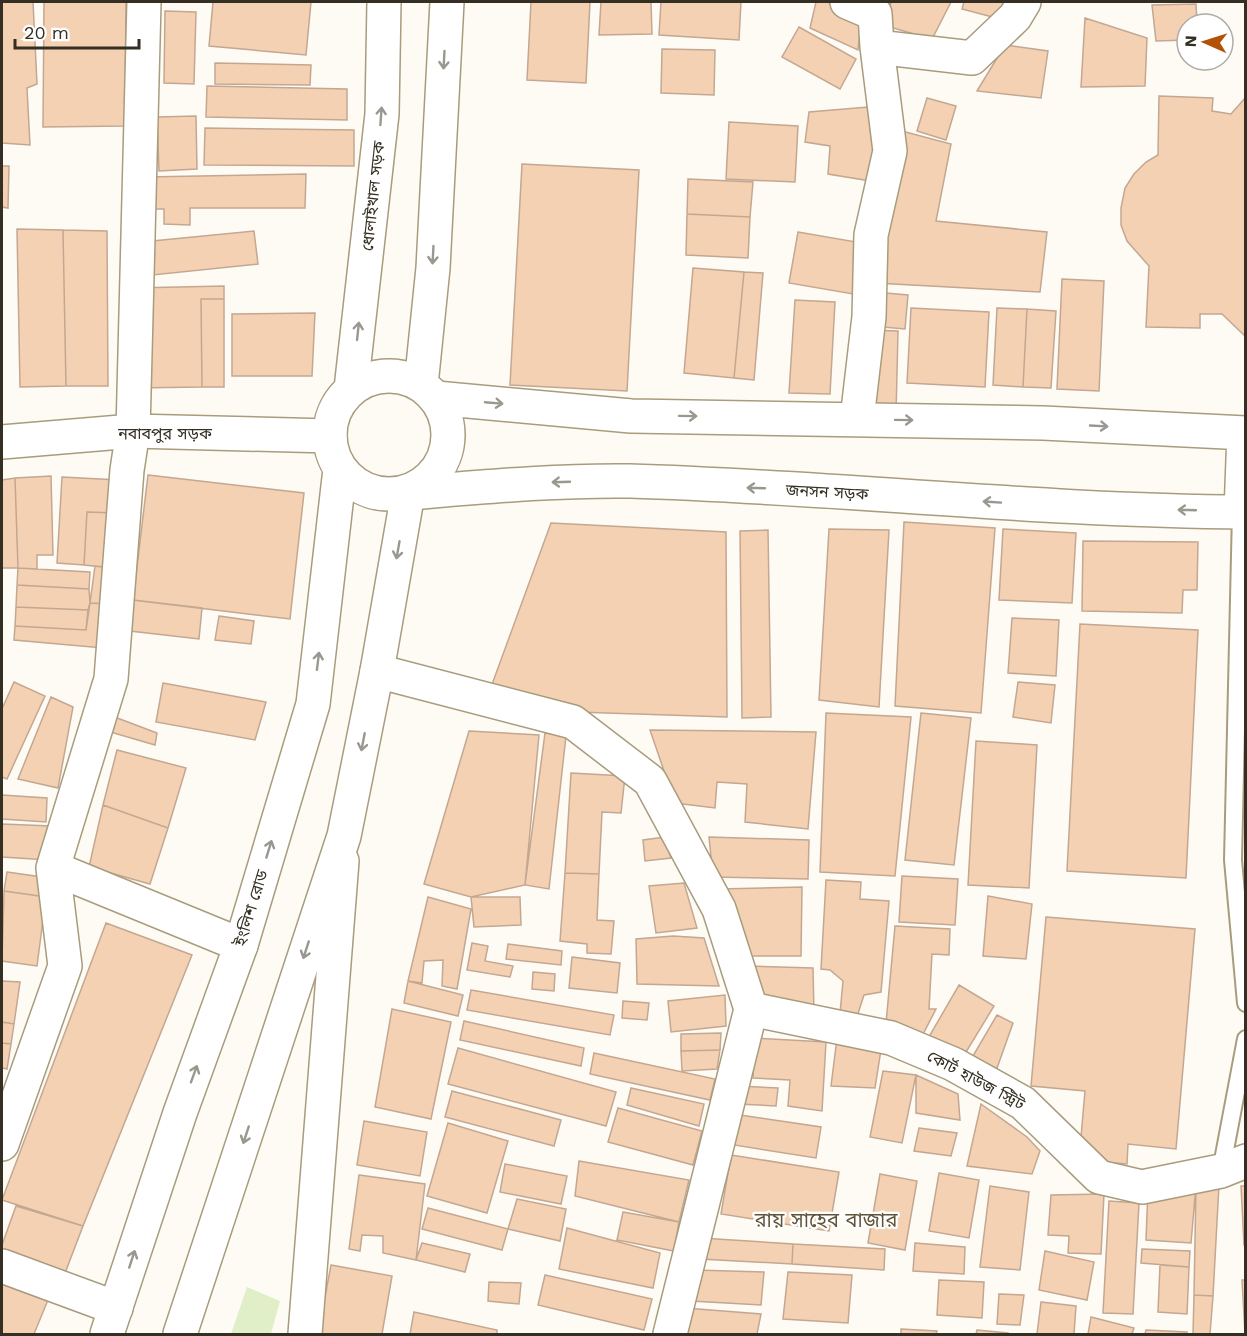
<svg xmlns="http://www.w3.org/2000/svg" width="1247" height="1336" viewBox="0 0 1247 1336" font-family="'Work Sans','Noto Sans Bengali',sans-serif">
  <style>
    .green { fill: #e0efc8 }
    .building { fill: #f5d1b4; stroke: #c3a791; stroke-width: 1.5 }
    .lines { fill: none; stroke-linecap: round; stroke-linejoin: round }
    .service-casing { stroke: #a89c7d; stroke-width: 20 }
    .minor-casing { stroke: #a89c7d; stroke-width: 36 }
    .secondary-casing { stroke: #a89c7d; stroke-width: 36 }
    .primary-casing { stroke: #a89c7d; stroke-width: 36 }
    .service { stroke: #fff; stroke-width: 16 }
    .minor { stroke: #fff; stroke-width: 33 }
    .secondary { stroke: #fff; stroke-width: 33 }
    .primary { stroke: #fff; stroke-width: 33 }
    .oneway { stroke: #9a9790 }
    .labels { text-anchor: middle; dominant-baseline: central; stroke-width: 4.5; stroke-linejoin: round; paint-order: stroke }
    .street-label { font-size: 16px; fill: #342f22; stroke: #fff }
    .quarter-label { font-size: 20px; fill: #605539; stroke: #fff }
  </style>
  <rect width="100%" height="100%" fill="#fefbf5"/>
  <path class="green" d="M247,1287L280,1301L271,1334H231Z"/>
  <path class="building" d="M2,2H33L37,84L27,88L30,145L2,143Z
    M44,2H126L125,126L43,127Z
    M213,2H311L306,55L209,46Z
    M531,2H590L586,83L527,80Z
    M601,2H651L652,34L599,35Z
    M661,2H741L739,40L659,35Z
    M816,2H827L862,15L858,50L810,28Z
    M891,2H951L932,39L886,26Z
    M964,2H1009L1004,20L962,9Z
    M1196,4L1197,24H1187V40L1156,41L1152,5Z
    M165,11L196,12L194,84L164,83Z
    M1085,18L1147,38L1145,86L1081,87Z
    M799,27L856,59L840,89L782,57Z
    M1005,45L1048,51L1041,98L977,91Z
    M662,49L715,50L714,95L661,93Z
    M215,63L311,65L310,85L215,84Z
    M207,86L347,89V120L206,117Z
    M1159,96L1213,98L1212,111L1231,114L1246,97V337L1222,314H1200V328L1146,327L1149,266L1127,241L1121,225V208L1125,188L1134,174L1146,162L1158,155Z
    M927,98L956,106L946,140L917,131Z
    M868,107L877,182L828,174L830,146L805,142L809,112Z
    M196,116L197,169L159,171L157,117Z
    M729,122L798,126L795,182L726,179Z
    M205,128L354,130V166L204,165Z
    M898,130L951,144L936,221L1047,232L1040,292L875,283Z
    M522,164L639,170L627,391L510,385Z
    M2,166H9L8,208L2,207Z
    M306,174L305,208H190V225L164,224V209H144V177Z
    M688,179L753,182L750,217L687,214Z
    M687,214L750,217L748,258L686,255Z
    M17,229L63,230L66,386L20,387Z
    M63,230L107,231L108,386H66Z
    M254,231L258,264L133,277L132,243Z
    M798,232L862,243L853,294L789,283Z
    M693,268L744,272L734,378L684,373Z
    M744,272L763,273L754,380L734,378Z
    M1062,279L1104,281L1099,391L1057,389Z
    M224,286V299H201L202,387L134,388L133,288Z
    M874,292L908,295L905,329L871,326Z
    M201,299H224V387H202Z
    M795,300L835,302L830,394L789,393Z
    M911,308L989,312L985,387L907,383Z
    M997,308L1027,309L1023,387L993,385Z
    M1027,309L1056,311L1051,388L1023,387Z
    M315,313L312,376H232V314Z
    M870,330L898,331L896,415L868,414Z
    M148,475L304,493L290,619L133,600Z
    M51,476L53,555H37V569L18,568L15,478Z
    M62,477L119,480L117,513L87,512L84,565L57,563Z
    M15,478L18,568H2V480Z
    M87,512L117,513L113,568L84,565Z
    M904,522L995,528L981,713L895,706Z
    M551,523L726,532L727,717L483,709Z
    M829,529L889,530L879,707L819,700Z
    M1003,529L1076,533L1072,603L999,600Z
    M768,530L771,717L742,718L740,531Z
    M1083,541L1198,542L1197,590H1183L1182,613L1082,611Z
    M95,566L113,568L109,604L90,603Z
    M18,568L90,572L89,589L17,585Z
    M17,585L89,589L90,603L88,610L16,607Z
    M133,600L202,608L199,639L130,631Z
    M90,603L109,604L103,648L14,640L15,626L86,630Z
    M16,607L88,610L86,630L15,626Z
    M219,616L254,621L251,644L215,640Z
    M1012,618L1059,620L1056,676L1008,673Z
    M1080,624L1198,630L1186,878L1067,871Z
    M14,682L45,696L7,779L2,777V709Z
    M1018,682L1055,685L1051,723L1013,717Z
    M163,683L266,702L255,740L156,722Z
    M51,697L73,707L58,788L18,779Z
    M826,713L911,717L895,876L820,872Z
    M921,713L971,718L954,865L905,860Z
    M112,716L157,733L155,745L107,731Z
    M650,730L816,732L808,829L745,822L747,784L717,782L715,808L675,803Z
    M469,731L539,735L525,885L471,897L424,884Z
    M545,733L566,736L549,889L525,885Z
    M976,741L1037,745L1029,888L968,885Z
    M117,750L186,768L168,828L103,805Z
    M571,773L625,776L621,813L602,812L599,874L565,873Z
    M2,795L47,798L46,822L2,819Z
    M103,805L168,828L150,884L89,867Z
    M2,824L51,826L48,860L2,857Z
    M665,837L671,858L645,861L643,840Z
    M709,837L809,840L808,879L713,877Z
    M7,872L49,878L46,897L4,891Z
    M565,873L599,874L597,920L614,921L611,954L587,953V944L560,941Z
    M902,876L958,879L955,925L899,922Z
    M826,880L861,882L860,899L889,901L881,992L864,995L855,1023L839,1024L843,981L830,970L821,969Z
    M684,883L697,928L656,933L649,886Z
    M802,887L801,956H741L718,889Z
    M4,891L46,897L37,966L2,961Z
    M988,896L1032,904L1026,959L983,956Z
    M428,897L471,909L457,989L442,986L443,960L424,961L422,983L408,981Z
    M471,897H520L521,925L474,927Z
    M1046,917L1195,929L1176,1149L1128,1144L1127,1164L1079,1160L1085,1091L1031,1086Z
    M106,923L192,955L83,1226L2,1200Z
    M895,926L950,929L949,955L932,954L929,1009H936L920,1040L886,1023Z
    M673,936L704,938L719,986L637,984L636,939Z
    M472,943L488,946L485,961L513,966L510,977L467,970Z
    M508,944L562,951L561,965L506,959Z
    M572,957L620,963L617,993L569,988Z
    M748,966L813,968L814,1013L757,1008Z
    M533,972L555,974L554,991L532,989Z
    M2,981L20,982L14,1024L2,1022Z
    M408,981L463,995L458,1016L404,1003Z
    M959,985L994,1006L960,1062L926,1042Z
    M471,990L614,1015L610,1035L467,1010Z
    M725,995L726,1026L671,1032L668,1001Z
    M623,1001L649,1003L647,1020L622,1018Z
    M392,1009L451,1022L431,1119L375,1107Z
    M997,1015L1013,1023L997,1068L970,1061Z
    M464,1021L584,1048L581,1066L460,1040Z
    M2,1022L14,1024L11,1044L2,1043Z
    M838,1030L883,1037L875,1088L831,1086Z
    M721,1033L720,1050L681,1051V1034Z
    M755,1038L826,1042L822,1111L788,1106L790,1080L753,1078Z
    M2,1043L11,1044L7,1069L2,1068Z
    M458,1048L616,1092L606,1126L448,1084Z
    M720,1050L717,1069L682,1071L681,1051Z
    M594,1053L715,1079L710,1100L590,1074Z
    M883,1071L916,1075L902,1143L870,1137Z
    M916,1075L958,1094L960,1120L916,1113Z
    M739,1086L778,1088L776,1106L738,1104Z
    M631,1088L704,1104L699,1126L627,1105Z
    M452,1091L561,1120L554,1146L445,1117Z
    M981,1104L1027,1137L1040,1151L1032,1174L967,1166Z
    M618,1108L702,1131L693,1165L608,1142Z
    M733,1114L821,1127L816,1158L728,1144Z
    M364,1121L427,1132L420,1176L357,1165Z
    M448,1123L508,1141L487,1213L427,1196Z
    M919,1128L957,1133L951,1156L914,1151Z
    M731,1155L839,1172L829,1231L721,1214Z
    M579,1161L689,1180L679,1222L575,1196Z
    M505,1164L567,1176L561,1204L500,1192Z
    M939,1173L979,1180L969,1238L929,1231Z
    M880,1174L917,1181L905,1250L868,1243Z
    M359,1175L425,1184L416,1260L383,1253V1236L362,1235L360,1251L349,1249Z
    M1196,1185L1191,1243L1146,1240L1148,1189Z
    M1196,1185H1219L1213,1296L1194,1295Z
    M990,1186L1029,1192L1020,1270L980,1267Z
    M1241,1186H1246V1245H1244Z
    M1104,1194L1101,1254L1068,1253L1069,1236L1048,1235L1051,1195Z
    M517,1199L566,1209L560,1241L508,1229Z
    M1109,1201L1139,1203L1133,1314L1103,1313Z
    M16,1206L83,1226L62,1281L2,1262V1245Z
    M428,1208L508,1229L502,1250L422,1229Z
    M623,1212L679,1222L674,1251L617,1240Z
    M567,1228L660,1253L653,1288L559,1269Z
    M701,1238L793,1244L792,1264L700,1259Z
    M422,1243L470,1254L465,1272L416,1260Z
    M915,1243L965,1247L964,1274L913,1271Z
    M793,1244L885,1249L884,1270L792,1264Z
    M1142,1249L1190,1251L1189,1267L1141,1263Z
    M1045,1251L1094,1262L1087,1300L1039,1290Z
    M331,1265L392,1276L382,1334H318Z
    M1160,1265L1189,1267L1187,1314L1158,1312Z
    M694,1270L764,1272L761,1305L691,1301Z
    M788,1272L852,1275L848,1323L783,1319Z
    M545,1275L652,1299L644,1330L538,1305Z
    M2,1279L50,1295L34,1334H2Z
    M939,1280L984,1282L982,1318L937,1315Z
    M1242,1280H1246V1334H1245Z
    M489,1282L521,1283L519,1304L488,1301Z
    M999,1294L1024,1295L1020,1325L997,1324Z
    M1194,1295L1213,1296L1210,1334H1193Z
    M1041,1302L1076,1306L1074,1334H1037Z
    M685,1308L761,1314L757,1334H682Z
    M414,1312L497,1330V1334H410Z
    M1091,1317L1134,1328L1132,1334H1088Z
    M901,1329L937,1331L936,1334H901Z
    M977,1330L1008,1333V1334H976Z
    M1146,1330L1187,1332V1334H1145Z"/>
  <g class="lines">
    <defs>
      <path id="service" d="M1241,512L1233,860L1246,1003
        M1221,1171L1246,1039"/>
      <path id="minor" d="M847,2L875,14L877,47
        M857,419L869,317L871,235L890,151L877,47L972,58L1015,17L1024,2
        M377,671L573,722L650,781L719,909L751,1009L670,1334
        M53,868L241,945
        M751,1009L891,1038L953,1064L1023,1103L1099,1177L1142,1187L1221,1171L1246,1161
        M2,1144L65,966L53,868L111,679L127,470L133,431L144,2
        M2,1266L116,1308
        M305,1334L342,861"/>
      <path id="secondary" d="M436,398L631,416L1043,423L1246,433
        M2,442L133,431L330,436
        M408,493C482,487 556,480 630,481C835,487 1040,511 1246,512
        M1241,512L1244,433"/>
      <path id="primary" d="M330 435a59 59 0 1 1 118 0a59 59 0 1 1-118 0Z
        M421,385L433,268L447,2
        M351,389L382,114L384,2
        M107,1334L180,1113L241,945L313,704L340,469
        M180,1334L344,836L377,671L408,493"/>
    </defs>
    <use href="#service" class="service-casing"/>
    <use href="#minor" class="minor-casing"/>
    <use href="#secondary" class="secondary-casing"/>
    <use href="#primary" class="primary-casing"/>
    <use href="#service" class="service"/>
    <use href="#minor" class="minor"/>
    <use href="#secondary" class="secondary"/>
    <use href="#primary" class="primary"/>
  </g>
  <defs><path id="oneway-shaft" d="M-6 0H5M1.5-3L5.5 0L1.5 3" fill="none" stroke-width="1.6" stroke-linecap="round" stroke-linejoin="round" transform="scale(1.5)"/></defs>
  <g class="oneway">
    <use href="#oneway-shaft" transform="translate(444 60) rotate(93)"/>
    <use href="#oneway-shaft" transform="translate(381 116) rotate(-86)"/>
    <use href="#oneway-shaft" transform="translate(433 255) rotate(93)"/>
    <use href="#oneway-shaft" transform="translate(358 331) rotate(-84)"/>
    <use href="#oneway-shaft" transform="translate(494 403) rotate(5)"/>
    <use href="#oneway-shaft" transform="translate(688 416) rotate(1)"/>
    <use href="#oneway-shaft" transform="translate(904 420) rotate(1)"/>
    <use href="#oneway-shaft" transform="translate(1099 426) rotate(3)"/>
    <use href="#oneway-shaft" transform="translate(561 482) rotate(178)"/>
    <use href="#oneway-shaft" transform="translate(756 488) rotate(-178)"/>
    <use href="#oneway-shaft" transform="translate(992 502) rotate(-176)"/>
    <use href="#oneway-shaft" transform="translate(1187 510) rotate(-178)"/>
    <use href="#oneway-shaft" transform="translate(398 550) rotate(100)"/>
    <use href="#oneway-shaft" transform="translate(318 661) rotate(-83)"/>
    <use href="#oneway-shaft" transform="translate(363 742) rotate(101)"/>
    <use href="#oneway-shaft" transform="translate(269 849) rotate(-73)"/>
    <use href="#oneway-shaft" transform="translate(306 950) rotate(108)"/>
    <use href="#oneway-shaft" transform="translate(194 1074) rotate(-70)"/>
    <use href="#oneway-shaft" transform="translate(246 1135) rotate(108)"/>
    <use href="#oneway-shaft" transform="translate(132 1259) rotate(-72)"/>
  </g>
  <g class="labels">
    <g class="street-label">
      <text transform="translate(373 196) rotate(-84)">ধোলাইখাল সড়ক</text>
      <text x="165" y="433">নবাবপুর সড়ক</text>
      <text transform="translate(827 492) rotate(3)">জনসন সড়ক</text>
      <text transform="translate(251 908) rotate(-73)">ইংলিশ রোড</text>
      <text transform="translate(976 1080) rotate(28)">কোর্ট হাউজ স্ট্রিট</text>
    </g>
    <g class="quarter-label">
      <text x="826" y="1220">রায় সাহেব বাজার</text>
    </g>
  </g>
  <rect width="1247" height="1336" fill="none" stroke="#342f22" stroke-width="6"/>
  <g transform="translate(1205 42) rotate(273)"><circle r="28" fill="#ffffff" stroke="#aeaca7" stroke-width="1.5"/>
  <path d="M0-4.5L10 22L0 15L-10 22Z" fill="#b15207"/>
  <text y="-9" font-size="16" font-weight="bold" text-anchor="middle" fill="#342f22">N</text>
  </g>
  <path d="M15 39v9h124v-9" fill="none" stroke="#342f22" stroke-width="3"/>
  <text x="24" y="39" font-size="18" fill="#342f22" stroke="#ffffff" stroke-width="4.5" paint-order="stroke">20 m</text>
</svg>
